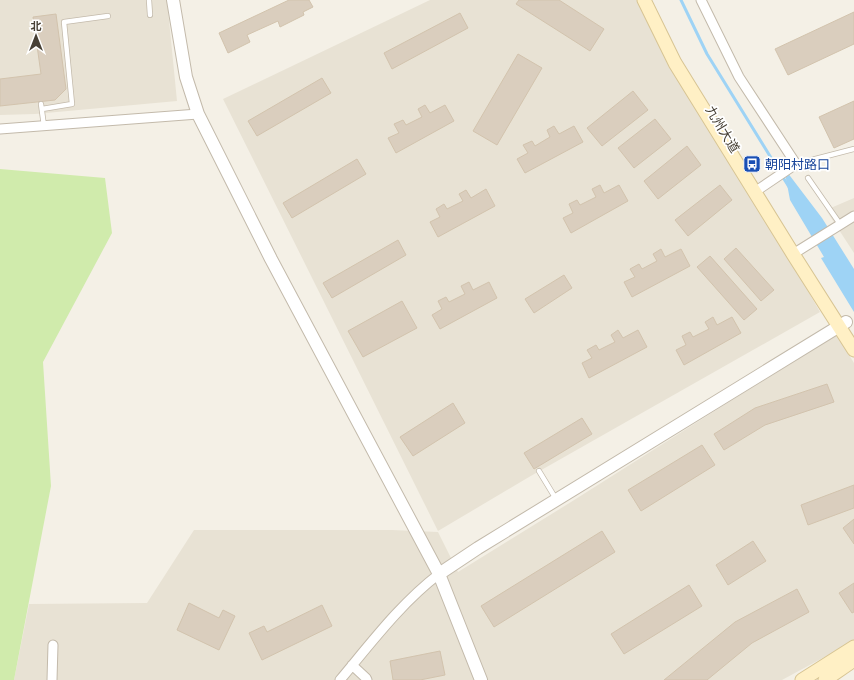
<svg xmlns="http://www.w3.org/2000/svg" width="854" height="680" viewBox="0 0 854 680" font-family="Cabin,'Noto Sans SC',sans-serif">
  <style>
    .residential { fill: #e8e2d4 }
    .green { fill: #d0ebac }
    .water { fill: #9ed3f5 }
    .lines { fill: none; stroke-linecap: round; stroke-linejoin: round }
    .stream { stroke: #9ed3f5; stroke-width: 3 }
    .building { fill: #dacebe; stroke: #d2c3ad }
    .service-casing { stroke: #c3baab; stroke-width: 6 }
    .minor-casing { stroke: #c3baab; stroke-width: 11 }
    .tertiary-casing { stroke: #c3baab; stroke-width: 14 }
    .secondary-casing { stroke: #d7c493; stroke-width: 15 }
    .service { stroke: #fff; stroke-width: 4.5 }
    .minor { stroke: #fff; stroke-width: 9 }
    .tertiary { stroke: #fff; stroke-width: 12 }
    .secondary { stroke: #fff0c5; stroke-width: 13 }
    .labels { text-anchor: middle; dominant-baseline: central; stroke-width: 3.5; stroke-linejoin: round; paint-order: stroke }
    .street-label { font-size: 13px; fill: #474035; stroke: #fff }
    .transit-label { font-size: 13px; fill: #164399; stroke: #fff; text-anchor: start }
  </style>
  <rect width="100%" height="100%" fill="#f4f0e6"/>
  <path class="residential" d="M0,0H167L177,101L35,114L0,115Z
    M430,0H641L820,312L529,477L438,531L223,99Z
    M854,198V253L826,210Z
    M836,334L854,363V641L782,680H14L29,604L147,603L194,530H392L438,532L458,572L571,502Z"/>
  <path class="green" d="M0,169L105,178L112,233L43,362L51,486L14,680H0Z"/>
  <path class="water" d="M784,168L822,218L854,269V312L821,258L824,257L790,200Z"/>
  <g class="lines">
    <path class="stream" d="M681,0L707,54L789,187"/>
  </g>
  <path class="building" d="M289,0H309L313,7L303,12L304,15L280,27L278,21L247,35L250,42L228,53L219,33Z
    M519,0H559L604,29L590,51L516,4Z
    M854,12V44L788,75L775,49Z
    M460,13L468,28L392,69L384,53Z
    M56,14L66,89L55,100L0,106V79L41,74L33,17Z
    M518,54L542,68L497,145L473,131Z
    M322,78L331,93L257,136L248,121Z
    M633,91L648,110L602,146L587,128Z
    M854,101V139L834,148L819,117Z
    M425,105L430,113L445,105L454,121L396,153L388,138L399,133L394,124L403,120L406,125L422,117L418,109Z
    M655,119L671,139L634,168L618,148Z
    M554,126L559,134L574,126L583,142L525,173L517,159L528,153L523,145L532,141L535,146L550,137L547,130Z
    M687,146L701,165L658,199L644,181Z
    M357,159L366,174L292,218L283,203Z
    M600,185L604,193L619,185L628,201L571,233L563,218L573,213L569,204L577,200L580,205L596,197L592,189Z
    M720,185L732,200L688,236L675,220Z
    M486,189L495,206L438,237L430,222L440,217L436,209L444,204L447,209L463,201L459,194L466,190L471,198Z
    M398,240L406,255L332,298L323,283Z
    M736,248L774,290L761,301L724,259Z
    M661,249L665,257L681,249L690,266L632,297L624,282L635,277L630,269L639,264L642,269L657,261L653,254Z
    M710,256L757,309L744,320L697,267Z
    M564,275L572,288L534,313L525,299Z
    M469,282L473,290L489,282L497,298L440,329L432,315L442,309L438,301L446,297L449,302L465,294L461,286Z
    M402,301L417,328L363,357L348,331Z
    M713,317L717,325L732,317L741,333L684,365L676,350L686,345L682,336L690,332L693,337L709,329L705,322Z
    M618,330L623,338L638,330L647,347L589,378L582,363L592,358L587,350L596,345L599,350L615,342L611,335Z
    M827,384L834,402L765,425L724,450L714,434L755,408Z
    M453,403L465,423L413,456L400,437Z
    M582,418L592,434L534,469L524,453Z
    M702,445L715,465L641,511L628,490Z
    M854,485V508L808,525L801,505Z
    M854,519V544L843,528Z
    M602,531L615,552L494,627L481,606Z
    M753,541L766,561L728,585L716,565Z
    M854,583V612L852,613L839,593Z
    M689,585L702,606L624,654L611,634Z
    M797,589L809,612L752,643L707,680H664L735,622Z
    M189,603L219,618L223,610L235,616L219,650L177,630Z
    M322,605L332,626L262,660L249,633L264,626L267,632Z
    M440,651L445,675L420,680H393L390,661Z"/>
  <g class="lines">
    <defs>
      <path id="service" d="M149,0L150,15
        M41,104L44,126
        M42,109L72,104L64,22L108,16
        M796,164L854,149
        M808,178L840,224
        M539,471L556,499"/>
      <path id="minor" d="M701,0L739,77L796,164L759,189L754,191
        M0,129L198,114
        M793,254L854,216
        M352,665L366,678L367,680
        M52,680L53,645
        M340,680C371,643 401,603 439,574"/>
      <path id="tertiary" d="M173,0L186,77L198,114L271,259L439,574L481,680
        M439,574L478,548L846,322"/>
      <path id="secondary" d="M644,0L675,63L793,254L854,350
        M802,680L854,647
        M825,680L854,660"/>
    </defs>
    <use href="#service" class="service-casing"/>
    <use href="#minor" class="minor-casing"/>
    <use href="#tertiary" class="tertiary-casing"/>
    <use href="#secondary" class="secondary-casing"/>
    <use href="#service" class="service"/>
    <use href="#minor" class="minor"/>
    <use href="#tertiary" class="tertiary"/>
    <use href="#secondary" class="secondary"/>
  </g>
  <defs>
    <symbol id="bus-square" viewBox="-11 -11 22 22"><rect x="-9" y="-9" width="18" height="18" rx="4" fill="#1a4fb4" stroke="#fff"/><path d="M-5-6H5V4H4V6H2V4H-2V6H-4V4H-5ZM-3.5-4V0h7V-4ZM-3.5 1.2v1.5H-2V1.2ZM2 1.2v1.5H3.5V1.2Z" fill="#fff"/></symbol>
  </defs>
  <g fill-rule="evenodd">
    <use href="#bus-square" x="742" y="154" width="20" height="20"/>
  </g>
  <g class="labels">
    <g class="street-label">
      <text transform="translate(723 129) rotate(59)">九州大道</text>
    </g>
    <g class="transit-label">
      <text x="765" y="164">朝阳村路口</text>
    </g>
  </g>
  <g transform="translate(36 36)" stroke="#ffffff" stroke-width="3" paint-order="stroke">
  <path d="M0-3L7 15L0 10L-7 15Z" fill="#474035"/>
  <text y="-6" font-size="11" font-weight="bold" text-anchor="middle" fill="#474035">北</text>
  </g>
</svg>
